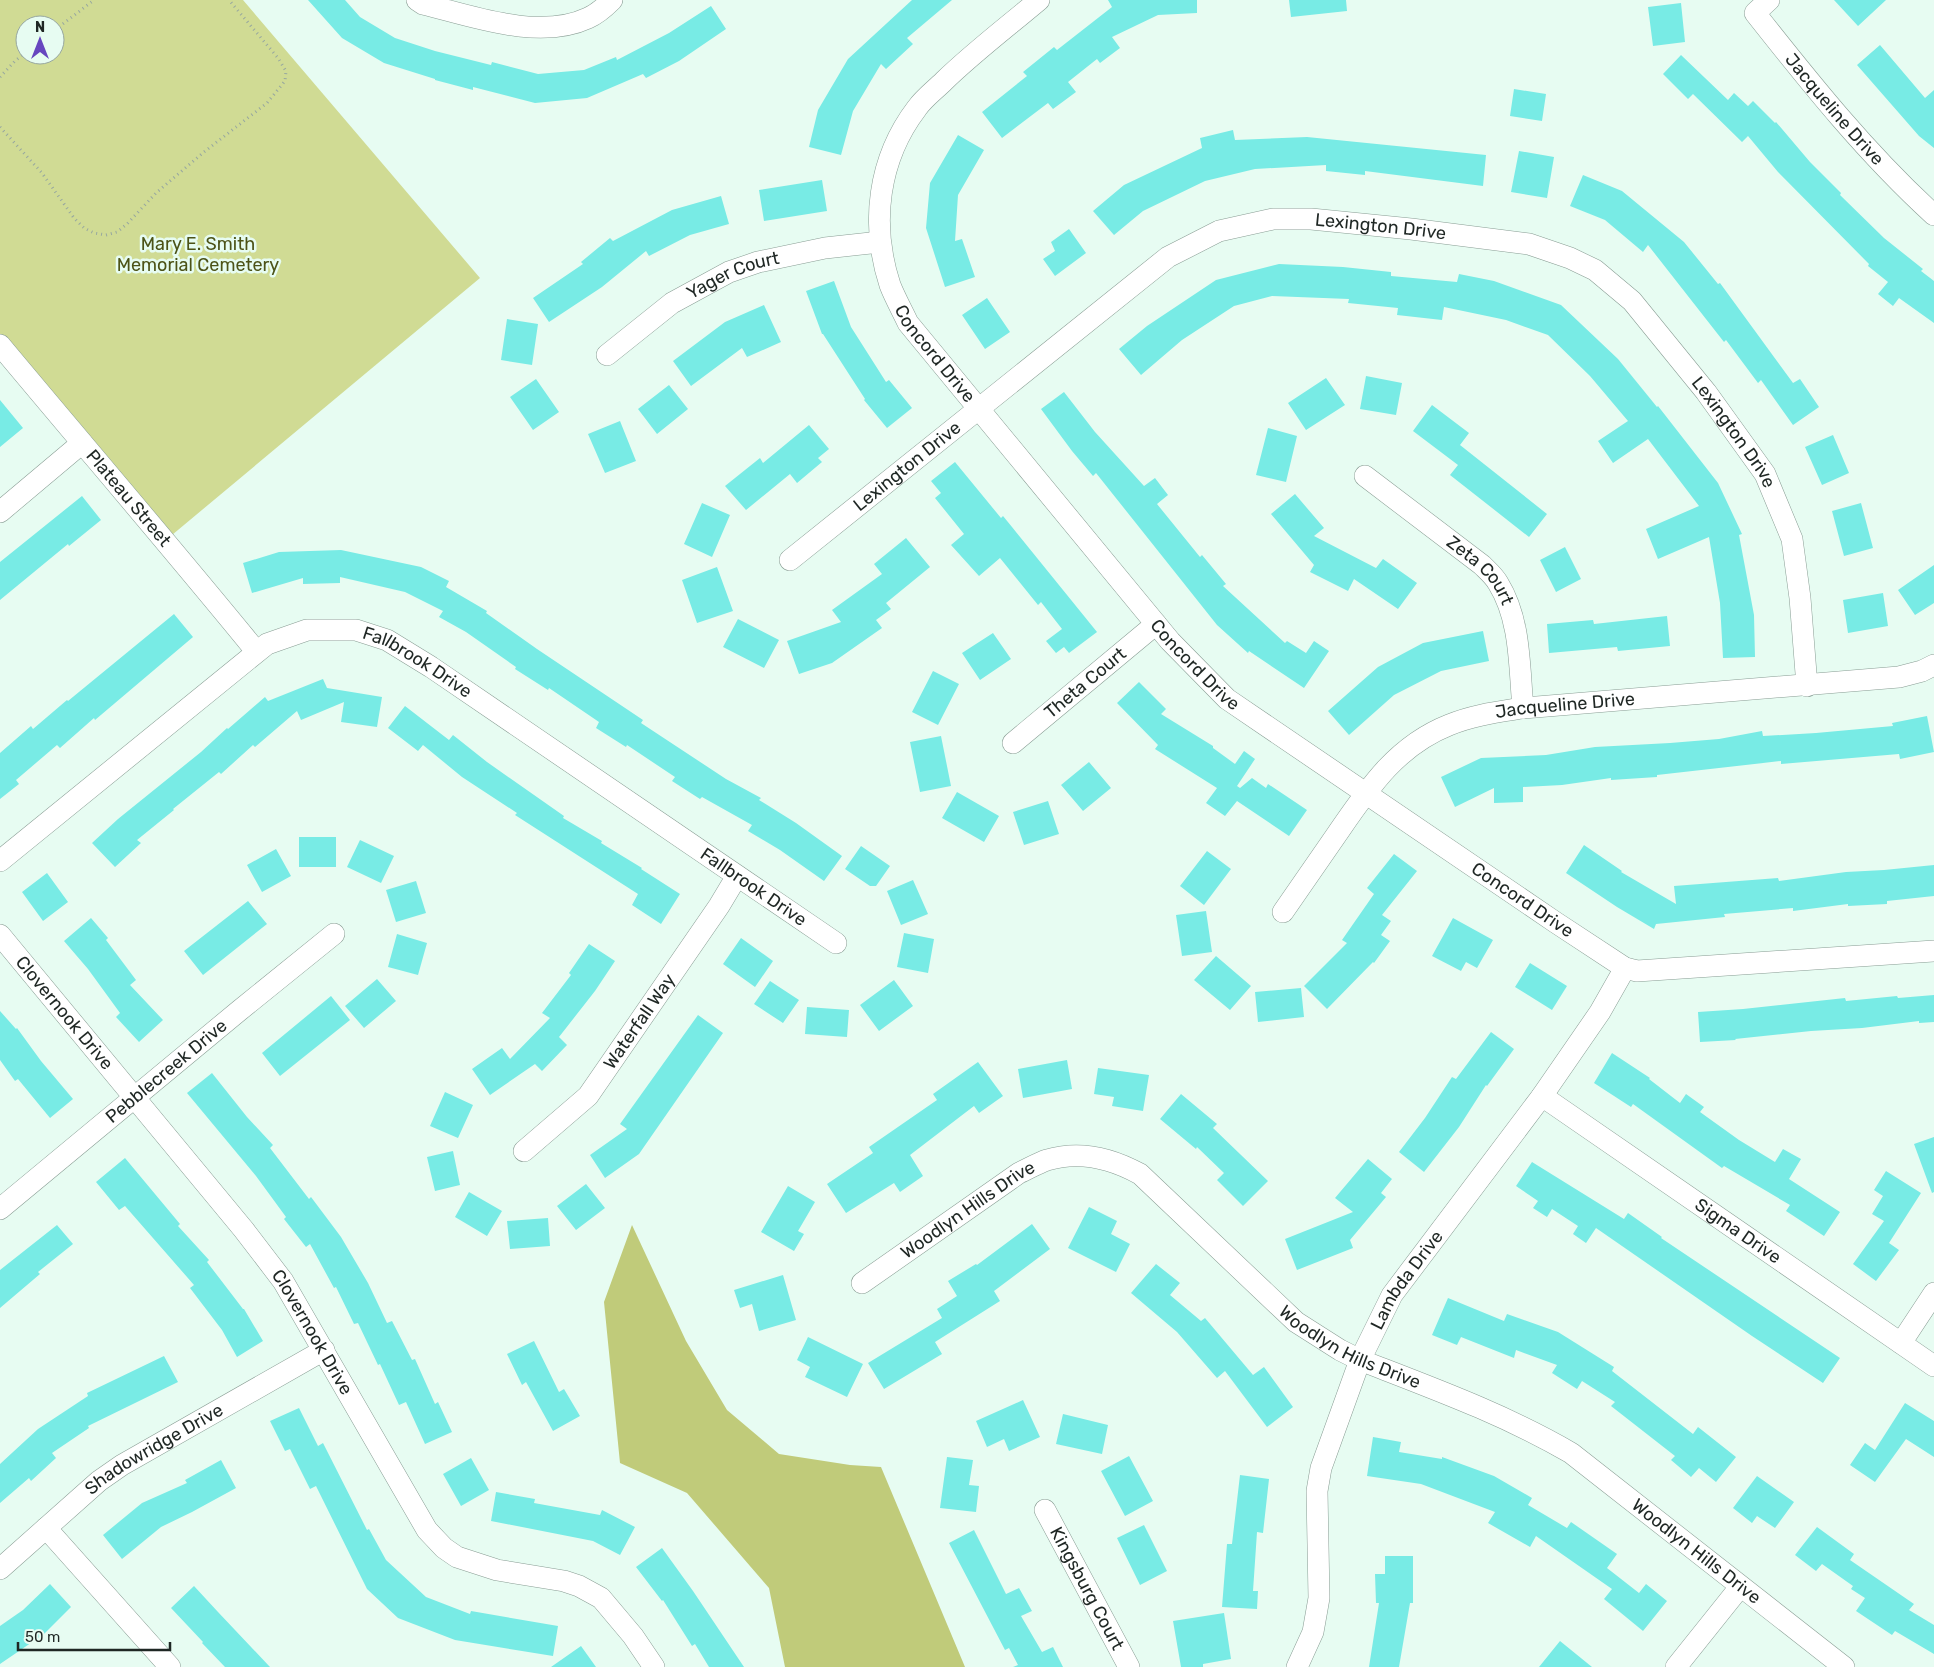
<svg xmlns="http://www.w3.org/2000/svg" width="1934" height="1667" viewBox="0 0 1934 1667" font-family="Rubik,sans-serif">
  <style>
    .green { fill: #d0db94; fill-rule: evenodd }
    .forest { fill: #c0cb7a }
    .building { fill: #78ebe5 }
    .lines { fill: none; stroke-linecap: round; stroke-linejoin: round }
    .minor-casing { stroke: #899d94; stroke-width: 22 }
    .path { stroke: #97a79f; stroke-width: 3; stroke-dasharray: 1 4; stroke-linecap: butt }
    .minor { stroke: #fff; stroke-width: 21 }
    .labels { text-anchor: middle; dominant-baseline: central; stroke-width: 5; stroke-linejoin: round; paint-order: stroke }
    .street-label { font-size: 18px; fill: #1f2724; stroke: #e7fcf2 }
    .park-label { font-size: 18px; fill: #4c5317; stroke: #e7fcf2 }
  </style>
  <rect width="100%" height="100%" fill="#e7fcf2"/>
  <path class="green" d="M0,0H243L480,278L166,540L0,345ZM25,25H55V55H25Z"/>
  <path class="forest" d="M632,1225L686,1341L727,1410L779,1454L850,1465L881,1467L965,1667H785L769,1588L687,1493L620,1463L604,1302Z"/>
  <path class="building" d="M308,0H345L360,17L395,38L435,51L491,65L492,62L538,74L584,70L616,57L617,60L669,33L711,6L726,29L679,61L646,78L643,74L587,98L535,103L473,87V90L435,80V79L384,63L342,38Z
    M912,0H952L907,38L913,44L886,69L881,64L853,111L841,155L809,147L818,110L848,59Z
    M1108,0H1197V13L1158,15L1112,37L1120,48L1100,63L1097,59L1068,82L1076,92L1053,109L1048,103L1002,138L982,112L1027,76L1023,72L1054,47L1057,50L1112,7Z
    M1289,0H1346L1347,11L1291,17Z
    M1834,0H1886L1858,26Z
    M1681,3L1685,42L1653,46L1648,7Z
    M1880,45L1925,98L1934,90V148L1919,136L1857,65Z
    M1681,55L1728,100L1734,93L1748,106L1753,101L1775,123L1776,122L1810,162L1841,193L1840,195L1884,238L1923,269L1921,271L1934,281V323L1899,298L1893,306L1878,294L1888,282L1868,266L1869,264L1778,172L1748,136L1742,142L1693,94L1688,99L1663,74Z
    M1514,89L1546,94L1542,121L1510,116Z
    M1233,130L1235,140L1307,137L1486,155L1483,186L1365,171V175L1326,171V165L1255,169L1205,181L1143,211L1114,235L1093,211L1124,185L1202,148L1200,138Z
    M958,135L984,150L958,195L955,241L962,239L975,277L945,287L926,228L930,183Z
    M1519,151L1554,157L1547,198L1511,192Z
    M1583,175L1622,191L1684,242L1718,284L1720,283L1793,383L1800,379L1819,407L1793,425L1761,380L1758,383L1726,340L1724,342L1648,245L1643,252L1605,220L1570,206Z
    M822,180L827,211L764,221L759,190Z
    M721,196L729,224L690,235L649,256L646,251L602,287L549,322L533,298L583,264L581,262L610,238L613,241L672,210Z
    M1069,229L1086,253L1055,276L1043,259L1055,251L1051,242Z
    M1279,264L1343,267L1391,272V276L1457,282L1459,274L1494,281L1561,305L1618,359L1657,407L1658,406L1718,483L1742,534L1739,535L1754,615L1755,657L1723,658L1720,603L1709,537L1658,559L1646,529L1699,506L1648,439L1613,463L1598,441L1628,421L1590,376L1548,335L1506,320L1444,307L1442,320L1397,315L1398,308L1348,303L1349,299L1272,296L1234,306L1182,340L1141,375L1119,349L1147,326L1216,280Z
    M834,281L851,327L886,382L889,380L912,408L887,428L864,400L865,399L823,334H822L806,291Z
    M987,298L1010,332L985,349L962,315Z
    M764,305L781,342L747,357L742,348L691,386L673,361L725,322Z
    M507,319L538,324L532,365L501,360Z
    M1366,376L1402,383L1396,415L1360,409Z
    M1326,378L1345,405L1306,430L1288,403Z
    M536,379L559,412L533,430L510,397Z
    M669,385L688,409L657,434L638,409Z
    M1064,392L1095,432L1144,486L1155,478L1168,495L1157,504L1200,557L1202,555L1226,584L1223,586L1285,643L1287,641L1306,653L1314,641L1329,651L1304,688L1249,651L1248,653L1217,625L1096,473L1093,476L1072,451L1041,409Z
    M0,400L23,428L0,447Z
    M1432,405L1469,433L1460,445L1547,514L1529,537L1450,475L1458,465L1413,431Z
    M620,421L636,461L605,473L588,434Z
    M809,425L829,449L818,458L822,462L797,483L790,474L746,510L725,486L760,458L763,463Z
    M1268,428L1297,436L1286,482L1256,475Z
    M1833,435L1849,473L1822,485L1805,447Z
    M955,462L1001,518L1003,516L1012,527L1097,632L1069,653L1064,647L1056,653L1046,641L1062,629L1041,602L1038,605L1000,558L979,576L951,545L964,534L935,498L941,493L931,481Z
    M1295,494L1324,528L1314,536L1376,568L1383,559L1417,583L1398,609L1354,579L1348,591L1310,572L1314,565L1271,514Z
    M82,496L101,520L69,546L68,544L0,600V562Z
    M702,503L730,515L712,557L684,544Z
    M1861,503L1873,548L1844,556L1832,511Z
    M906,538L930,567L886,603L891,609L876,620L882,628L832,663L799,674L787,641L841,622L832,610L882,574L874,564Z
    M1565,547L1581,579L1556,592L1540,560Z
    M341,550L421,567L449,581L446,587L487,611L486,613L537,649L643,720L641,723L726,779L761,798L759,800L796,823L842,856L824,881L780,850L748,831L752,825L702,797L700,799L672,781L675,777L627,745L626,747L596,728L599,722L549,688L548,690L515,669L516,667L466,632L439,617L443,611L405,592L340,577V583L303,584V578L252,593L243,563L279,552Z
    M1934,565V603L1915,615L1898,590Z
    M717,567L733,611L697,623L682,580Z
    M1883,593L1888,626L1848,633L1843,600Z
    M174,614L193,637L95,720L94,718L60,748L57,745L16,780L19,784L0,799V753L31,726L33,729L67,700L68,701Z
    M1667,616L1670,646L1618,651L1617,647L1549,653L1547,624L1593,620L1594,624Z
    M738,619L779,640L764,668L723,647Z
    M1483,631L1489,661L1441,671L1394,695L1349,735L1328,711L1378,667L1423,643Z
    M993,633L1011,659L980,680L962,653Z
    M933,671L959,684L938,725L912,712Z
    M323,679L327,688L382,697L377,727L341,722L344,702L301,720L297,711L255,747L253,745L221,774L219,772L173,809L174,810L137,840L141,843L115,867L92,843L118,819L201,752L227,728L228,729L265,697L268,701Z
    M1139,682L1166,709L1161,714L1213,746V748L1235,764L1244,751L1255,759L1237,786L1240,788L1252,778L1266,788L1268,784L1307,810L1289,836L1237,801L1225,816L1206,803L1217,788L1155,749L1158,745L1117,703Z
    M405,706L449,740L453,735L487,762L564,816L563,818L602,841L601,843L642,868L641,869L680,894L661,924L632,905L638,894L515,815L517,813L462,777L423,745L418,751L388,728Z
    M1927,716L1934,752L1900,759L1899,754L1781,764V761L1657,775V777L1611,780V778L1562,785L1523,787V802L1494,803V788L1455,807L1441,777L1481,758L1546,755L1595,747L1670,743L1719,739L1762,731L1763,736L1816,733L1893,726L1892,723Z
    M941,736L951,786L920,792L910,742Z
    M1089,762L1111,788L1083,811L1061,785Z
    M957,792L999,816L984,842L942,818Z
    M1048,801L1059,834L1024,845L1013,812Z
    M299,837H336V867H299Z
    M360,840L394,856L381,883L347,867Z
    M1584,845L1622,871L1621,872L1676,904L1674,886L1778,878L1779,881L1846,872L1884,870L1934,865V896L1887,901V904L1848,906V904L1793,911V908L1724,914L1725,917L1656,924L1654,929L1617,907L1566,873Z
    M861,846L890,866L876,886H870L845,869Z
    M276,849L291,876L262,892L247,865Z
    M1207,851L1231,869L1204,905L1180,886Z
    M1394,854L1417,871L1382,915L1391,921L1381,935L1390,941L1374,963L1373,962L1327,1009L1304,986L1347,943L1342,940L1374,894L1367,888Z
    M47,873L68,902L43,921L22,892Z
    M913,880L928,914L901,925L887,891Z
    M416,881L426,913L396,922L386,890Z
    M248,901L267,924L203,975L184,951Z
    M1206,911L1212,952L1182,956L1176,915Z
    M91,918L108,938L106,940L136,980L130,985L163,1020L139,1042L116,1017L120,1013L88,969L64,941Z
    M1453,918L1493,940L1477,968L1466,962L1461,971L1432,956Z
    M904,933L934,939L928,973L897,967Z
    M397,934L427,943L418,975L388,967Z
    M741,938L773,961L755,987L723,964Z
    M589,944L615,961L595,991L559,1037L567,1045L542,1071L535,1064L490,1095L472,1069L502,1048L510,1059L550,1018L542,1013L571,975L569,973Z
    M1216,956L1251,986L1230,1010L1194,980Z
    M1530,963L1567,986L1552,1010L1515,987Z
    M377,979L396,1001L364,1028L345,1006Z
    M894,980L913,1006L879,1031L860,1005Z
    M770,981L799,1000L783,1023L754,1004Z
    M1301,988L1304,1017L1258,1022L1255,992Z
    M1934,995V1022L1919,1023V1021L1862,1028L1811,1031L1735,1039L1736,1040L1700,1042L1698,1012L1743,1009L1845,998L1846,1001L1897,996L1898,998Z
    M331,996L350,1020L280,1076L262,1053Z
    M807,1007L849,1010L847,1037L805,1034Z
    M0,1011L16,1029L17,1028L41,1061L73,1099L50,1118L18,1079L15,1081L0,1060Z
    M698,1015L723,1033L639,1154L605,1178L590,1155L627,1129L620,1124Z
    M1491,1032L1514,1049L1487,1086L1486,1085L1459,1127L1424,1172L1399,1152L1425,1118L1452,1077L1456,1079Z
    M1612,1053L1650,1078L1649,1079L1680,1103L1686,1094L1704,1107L1700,1112L1739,1140L1775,1162L1783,1149L1801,1159L1789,1179L1840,1212L1824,1236L1786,1211L1790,1205L1724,1166L1722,1168L1633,1104L1631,1107L1594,1083Z
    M1067,1060L1072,1089L1023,1098L1018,1069Z
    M978,1062L1003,1096L979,1113L974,1106L910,1155L923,1176L900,1192L894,1183L846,1213L827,1184L873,1153L869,1147L937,1100L933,1094Z
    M1098,1068L1149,1075L1143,1111L1112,1106L1114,1097L1094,1094Z
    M212,1073L247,1117L273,1145L270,1148L309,1199L311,1197L341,1237L368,1283L387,1323L392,1321L412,1360L415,1359L435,1404L438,1402L452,1432L425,1444L406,1402L399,1405L380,1364L378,1365L358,1323L354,1324L336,1287L334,1288L310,1244L306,1247L284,1219L286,1217L256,1176L187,1093Z
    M445,1092L473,1105L458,1138L430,1126Z
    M1181,1094L1217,1124L1213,1128L1268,1181L1243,1206L1217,1180L1224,1173L1197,1147L1196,1149L1160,1119Z
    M1934,1137V1192L1932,1193L1914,1144Z
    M453,1151L460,1185L435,1191L427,1157Z
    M125,1158L180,1224L178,1226L209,1260L207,1262L243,1309H244L263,1341L237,1357L222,1330L190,1288L194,1285L125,1206L119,1210L96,1182Z
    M1368,1159L1392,1179L1381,1193L1386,1197L1350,1240L1353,1248L1297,1270L1285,1239L1353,1212L1335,1198Z
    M1532,1162L1624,1219L1628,1213L1662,1237L1661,1238L1840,1358L1823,1383L1752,1336L1596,1228L1586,1243L1573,1234L1578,1226L1552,1209L1547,1217L1533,1208L1538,1201L1516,1186Z
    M1886,1171L1921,1193L1889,1243L1899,1250L1876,1281L1853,1264L1884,1221L1872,1214L1883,1196L1874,1190Z
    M586,1184L605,1208L576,1230L557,1206Z
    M788,1186L815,1202L798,1231L804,1234L794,1251L761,1232Z
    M469,1192L502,1211L487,1236L455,1217Z
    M1089,1207L1117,1221L1111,1234L1130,1244L1116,1272L1068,1248Z
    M548,1218L550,1246L510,1249L507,1221Z
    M1032,1224L1050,1249L994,1291L1000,1301L935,1342L942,1354L884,1389L868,1363L942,1318L937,1309L957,1296L948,1281L976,1264L977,1265Z
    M57,1225L73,1244L38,1272L40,1274L0,1308V1270Z
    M1156,1264L1180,1283L1170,1295L1201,1321L1205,1318L1253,1375L1264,1367L1293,1407L1267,1427L1225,1371L1217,1378L1177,1332L1131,1293Z
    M783,1275L796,1320L759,1331L752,1304L740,1308L734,1290Z
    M1448,1298L1504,1321L1507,1314L1558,1332L1614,1367L1612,1371L1693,1434L1698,1427L1736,1457L1716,1482L1699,1468L1691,1477L1671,1460L1675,1456L1611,1406L1615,1402L1582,1381L1577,1389L1552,1373L1557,1365L1516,1350L1514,1358L1461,1337L1457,1345L1432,1335Z
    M808,1337L863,1364L847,1397L805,1377L810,1367L797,1360Z
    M534,1341L559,1392L564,1389L580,1416L553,1431L526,1382L522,1385L507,1354Z
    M164,1356L178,1382L88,1426L89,1428L52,1453L56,1458L31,1481L29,1478L0,1503V1464L38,1429L88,1396L87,1393Z
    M1023,1400L1040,1437L1009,1451L1004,1439L987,1447L976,1421Z
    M1905,1403L1934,1421V1457L1906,1439L1875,1482L1850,1465L1865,1443L1875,1450Z
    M299,1408L318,1446L323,1443L367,1530L369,1529L386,1560L426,1597L470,1614L471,1611L558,1626L553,1656L455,1640L398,1618L367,1589L316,1486L310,1489L290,1449L285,1451L270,1421Z
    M1063,1414L1108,1425L1102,1454L1056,1444Z
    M1373,1437L1401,1442L1399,1452L1442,1459V1457L1494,1476L1532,1498L1528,1505L1567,1528L1571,1522L1617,1554L1607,1568L1639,1593L1646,1584L1667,1601L1643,1631L1604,1599L1612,1589L1536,1536L1530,1547L1488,1523L1495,1512L1421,1484L1367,1476Z
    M1129,1456L1153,1501L1125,1516L1101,1471Z
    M947,1457L973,1460L969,1485L979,1486L976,1512L940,1508Z
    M471,1458L489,1490L461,1506L443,1474Z
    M221,1460L236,1488L192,1512L161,1527L122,1559L103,1535L142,1503L187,1483L185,1480Z
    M1240,1475L1269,1479L1263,1533L1257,1532L1253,1591H1258L1257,1609L1222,1607L1227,1544H1232Z
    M1757,1476L1794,1502L1775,1528L1757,1516L1752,1523L1733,1508Z
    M496,1492L535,1499L534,1503L600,1515L602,1510L635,1527L620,1555L593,1541L491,1521Z
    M1144,1525L1167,1571L1140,1585L1117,1538Z
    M1817,1527L1854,1554L1850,1560L1914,1604L1909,1610L1934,1625V1654L1895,1631L1892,1635L1856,1611L1865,1598L1851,1589L1853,1586L1822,1564L1816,1571L1795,1555Z
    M974,1530L1006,1594L1019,1588L1032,1611L1021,1616L1042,1652L1053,1647L1063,1667H1013L1018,1665L1009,1648L1005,1650L949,1543Z
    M662,1548L693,1591L744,1667H709L695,1644L692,1646L663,1600L662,1601L636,1567Z
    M1385,1556H1413V1603H1410L1399,1667H1369L1379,1603H1376L1375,1574H1385Z
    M50,1584L71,1607L44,1634L0,1664V1626L23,1610Z
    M194,1586L218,1612L270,1667H225L202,1643L203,1642L171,1608Z
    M1224,1613L1231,1659L1203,1664V1667H1181L1173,1621Z
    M1560,1641L1592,1667H1539Z
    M581,1646L596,1667H551Z"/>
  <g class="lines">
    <defs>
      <g id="minor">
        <path d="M417,0L423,4C472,16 539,41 588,18C597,14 605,7 612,0"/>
        <path id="s1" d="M1039,0C1007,27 974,52 944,81C935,90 924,98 917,108C878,159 870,224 890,285C895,298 902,310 908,323L1170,641L1227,699L1555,922L1625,968L1637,971L1934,951"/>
        <path id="s2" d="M1769,0L1755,13C1811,84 1867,154 1934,215"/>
        <path id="s3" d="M0,345C85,447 172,548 256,651"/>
        <path id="s4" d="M607,355L672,303L729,272L758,262L825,248L880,242"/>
        <path id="s5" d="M1365,476L1482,565C1488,571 1494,576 1498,583C1521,620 1519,666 1523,708"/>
        <path d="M0,512L82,443"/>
        <path id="s6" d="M790,560L1168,257L1219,231L1273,219H1311L1411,229L1529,244L1570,258L1595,270L1632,301L1706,392L1765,474L1792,539L1800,598L1807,686"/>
        <path id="s7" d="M1013,743L1156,624"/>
        <path id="s8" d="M0,861L267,644L307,630H356L387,640L431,667L836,943"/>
        <path id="s9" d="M1283,912C1301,886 1319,860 1337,834C1368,789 1396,746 1449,725C1473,715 1498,712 1523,708L1899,677L1922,671L1934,665"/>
        <path id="s10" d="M0,935L244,1230L283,1281L427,1530L444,1548L457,1557L497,1570L564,1581L579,1586L601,1598L633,1636L654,1667"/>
        <path id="s11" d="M1542,1096L1934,1366"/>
        <path id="s12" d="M524,1151L588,1096L719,906L737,876"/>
        <path id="s13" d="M0,1209L240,1010L334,934"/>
        <path id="s14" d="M862,1283L1019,1173C1028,1169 1038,1163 1047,1160C1080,1150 1111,1158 1140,1174L1296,1322L1340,1350L1360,1360C1432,1388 1504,1414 1571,1453L1844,1667"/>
        <path d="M1901,1343L1934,1293"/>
        <path id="s15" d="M1045,1510L1129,1667"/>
        <path d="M46,1528L170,1667"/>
        <path id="s16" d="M0,1569L99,1481L122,1465L324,1350"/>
        <path id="s17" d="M1297,1667L1313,1632L1319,1598L1317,1491L1321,1468L1360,1360L1392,1295L1542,1096L1600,1012L1625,968"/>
        <path d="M1676,1667L1740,1587"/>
      </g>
    </defs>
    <use href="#minor" class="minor-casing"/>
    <path class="path" d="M55,30L94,0
      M0,77L15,61L25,53
      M0,127L42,173L74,218L84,228L94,233L106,235L117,232L127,224L156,193L204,152L267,103L285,81L286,71L278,58L229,0"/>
    <use href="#minor" class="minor"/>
  </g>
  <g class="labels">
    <g class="street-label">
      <text stroke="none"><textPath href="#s2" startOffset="144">Jacqueline Drive</textPath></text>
      <text stroke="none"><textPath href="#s6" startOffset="705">Lexington Drive</textPath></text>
      <text stroke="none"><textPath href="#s4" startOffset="151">Yager Court</textPath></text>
      <text stroke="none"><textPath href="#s1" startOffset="432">Concord Drive</textPath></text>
      <text stroke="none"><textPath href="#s6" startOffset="1140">Lexington Drive</textPath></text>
      <text stroke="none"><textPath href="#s6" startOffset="150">Lexington Drive</textPath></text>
      <text stroke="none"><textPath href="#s3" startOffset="200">Plateau Street</textPath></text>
      <text stroke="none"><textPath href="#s5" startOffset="150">Zeta Court</textPath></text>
      <text stroke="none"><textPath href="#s1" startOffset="838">Concord Drive</textPath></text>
      <text stroke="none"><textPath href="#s8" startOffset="505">Fallbrook Drive</textPath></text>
      <text stroke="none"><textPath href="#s7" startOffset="94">Theta Court</textPath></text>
      <text stroke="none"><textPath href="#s9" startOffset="372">Jacqueline Drive</textPath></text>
      <text stroke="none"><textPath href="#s8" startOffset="910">Fallbrook Drive</textPath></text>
      <text stroke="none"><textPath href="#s1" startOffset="1242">Concord Drive</textPath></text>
      <text stroke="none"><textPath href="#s10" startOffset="101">Clovernook Drive</textPath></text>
      <text stroke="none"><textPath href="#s12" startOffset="175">Waterfall Way</textPath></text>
      <text stroke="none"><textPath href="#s13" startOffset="216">Pebblecreek Drive</textPath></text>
      <text stroke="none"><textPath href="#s14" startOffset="129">Woodlyn Hills Drive</textPath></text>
      <text stroke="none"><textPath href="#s11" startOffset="238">Sigma Drive</textPath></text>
      <text stroke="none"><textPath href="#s17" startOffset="411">Lambda Drive</textPath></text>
      <text stroke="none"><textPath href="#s10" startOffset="506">Clovernook Drive</textPath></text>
      <text stroke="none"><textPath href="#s14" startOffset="594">Woodlyn Hills Drive</textPath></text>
      <text stroke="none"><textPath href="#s16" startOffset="196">Shadowridge Drive</textPath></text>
      <text stroke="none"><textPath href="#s14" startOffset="999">Woodlyn Hills Drive</textPath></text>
      <text stroke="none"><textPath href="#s15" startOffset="89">Kingsburg Court</textPath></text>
    </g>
    <g class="park-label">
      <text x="198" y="244">Mary E. Smith<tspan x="198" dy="21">Memorial Cemetery</tspan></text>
    </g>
  </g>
  <g transform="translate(40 40)"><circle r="24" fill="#e7fcf2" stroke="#97a7a0"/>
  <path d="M0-4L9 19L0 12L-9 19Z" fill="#6747bf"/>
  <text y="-8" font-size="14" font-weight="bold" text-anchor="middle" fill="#1f2724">N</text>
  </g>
  <path d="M18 1642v8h152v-8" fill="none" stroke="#1f2724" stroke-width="2.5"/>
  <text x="25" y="1642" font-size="15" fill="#1f2724" stroke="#e7fcf2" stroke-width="4" paint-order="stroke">50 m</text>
</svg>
